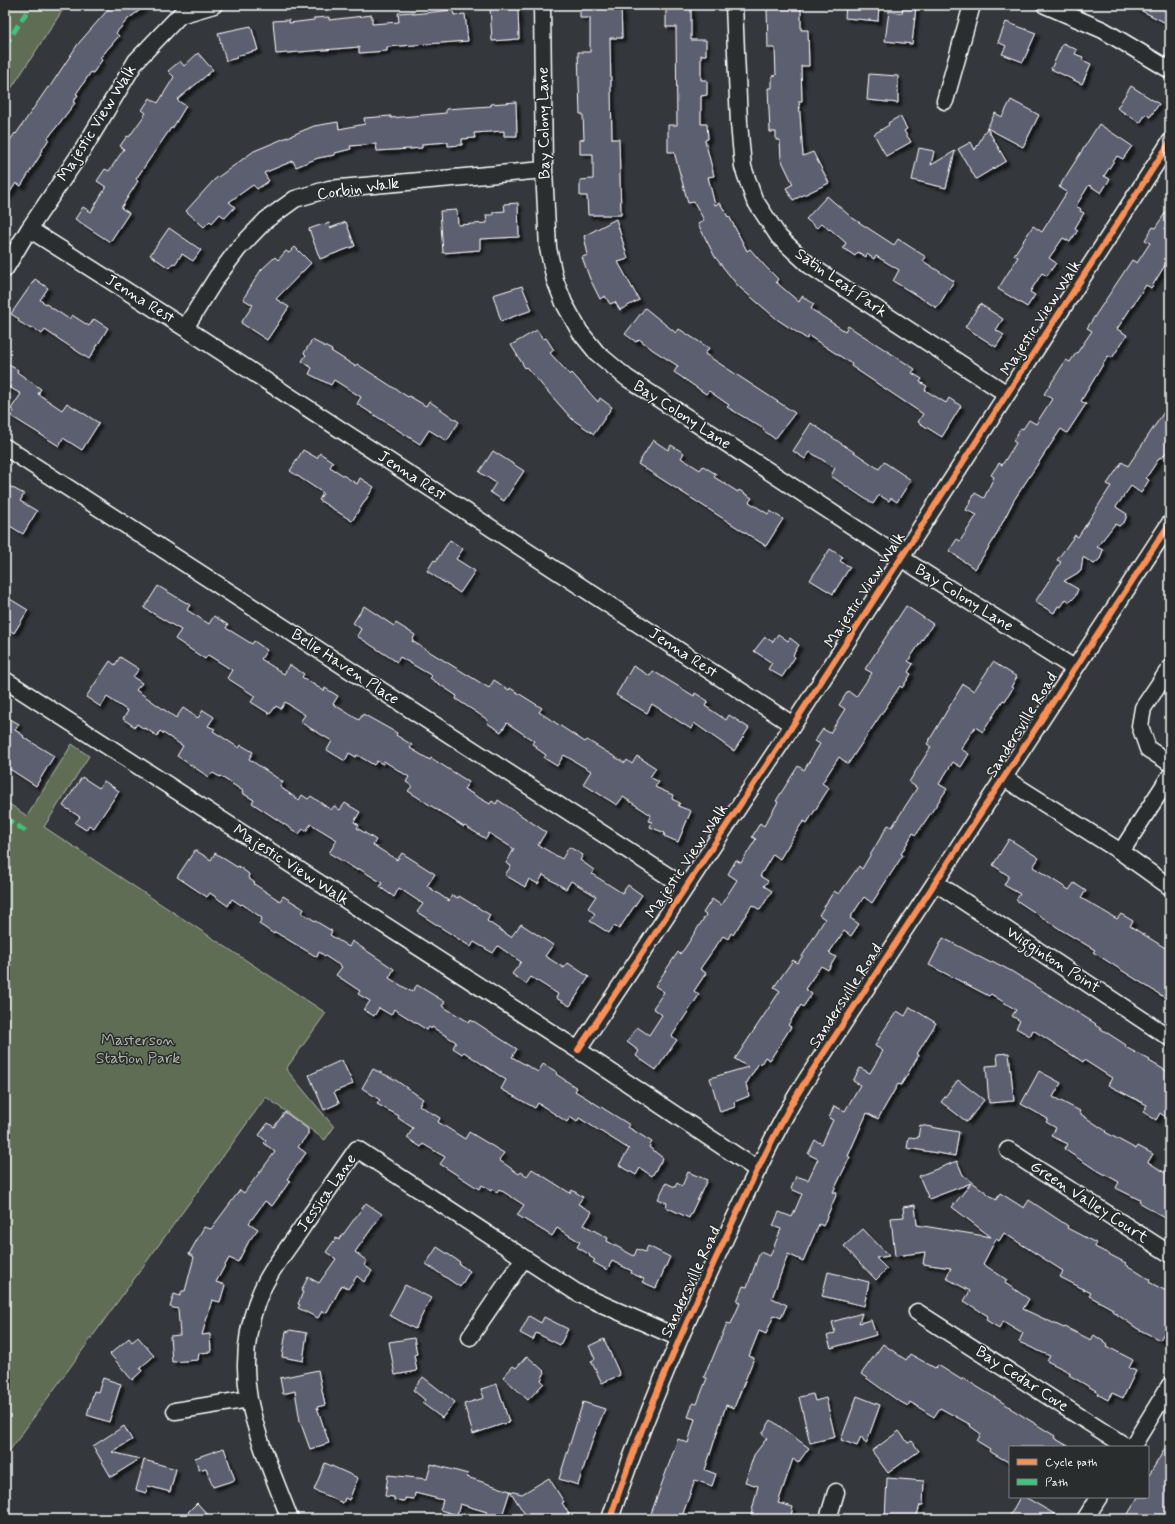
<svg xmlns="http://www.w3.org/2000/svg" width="1175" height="1524" viewBox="0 0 1175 1524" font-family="Mynerve,sans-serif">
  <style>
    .green { fill: #616d54; stroke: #b0b6aa }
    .building { fill: #5c5e70; stroke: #fff; filter: url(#shadow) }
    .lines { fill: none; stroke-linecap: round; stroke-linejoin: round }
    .minor-casing { stroke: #fff; stroke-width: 19 }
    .minor { stroke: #2a2d2e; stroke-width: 16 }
    .quiet { stroke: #40c37c; stroke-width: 5; stroke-dasharray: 10 5; stroke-linecap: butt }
    .cycleway-casing { stroke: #2a2d2e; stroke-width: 8 }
    .cycleway { stroke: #f78f57; stroke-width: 6 }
    .labels { text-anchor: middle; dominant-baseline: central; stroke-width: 3; stroke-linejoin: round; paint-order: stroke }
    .street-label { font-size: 16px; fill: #fff; stroke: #2a2d2e }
    .park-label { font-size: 16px; fill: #b0b6aa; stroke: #2a2d2e }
  </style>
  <defs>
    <filter id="shadow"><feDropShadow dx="3.5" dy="3.5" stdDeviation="1" flood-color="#0009"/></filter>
  </defs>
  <rect width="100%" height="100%" fill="#34373b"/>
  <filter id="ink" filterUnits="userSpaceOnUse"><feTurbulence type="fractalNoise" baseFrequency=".025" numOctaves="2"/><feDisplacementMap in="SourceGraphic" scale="8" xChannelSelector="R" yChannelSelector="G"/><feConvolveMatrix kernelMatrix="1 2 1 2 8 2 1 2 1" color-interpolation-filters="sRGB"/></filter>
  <g filter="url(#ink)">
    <path class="green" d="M5,5H66L5,98Z
      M72,744L89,756L44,827L326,1013L286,1069L334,1127L325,1140L266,1097L5,1457V801L27,816Z"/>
    <path class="building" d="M112,5H147L128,19L116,33L119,36L100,58L102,60L93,73L91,72L76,94L78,95L73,102L75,103L48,138L49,139L40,153L41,154L21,186L16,183L5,200V148L15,133L16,134L48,87L49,88L78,44Z
      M580,5H621L622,38H610L612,139H619L621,215H588L587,196H580V180L593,179V154H580V140L584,139L583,114H580L578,52H590V18H580Z
      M666,5H691V40H706V55H701V80H707V95L701,96V124H707L708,139L705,140L714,176L708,177L715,205L720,203L728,217L729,216L747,251L750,249L764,265L778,279L776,282L799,302L802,296L814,304L811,309L837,326L845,331L848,326L915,369L912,373L922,379L920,382L927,386L925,390L946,403L949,398L961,406L942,437L918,422L923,414L851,366L852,364L809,336L807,339L778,320L738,286L715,257L698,224L704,220L694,202L688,203L674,152H668V125H677L676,27H666Z
      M774,5H801V30H808L809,66H801L802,101H799L803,156L813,152L829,183L793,200L786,188L793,184L781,159L780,140H776V132H770L768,88H772V76L776,75L775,48H768L767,8H774Z
      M846,5H879L878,21L845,18Z
      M903,5L916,7L912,44L885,41L889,11L902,13Z
      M1130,5H1170V25Z
      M490,7H504V9H518L519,39L492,41Z
      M453,10L454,15L465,14L468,41L387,47V51L359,53V47L276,54L273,21L289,20V23L314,20V18L329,17V20L372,15V24L399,22L398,13L413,12V14Z
      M1006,22L1036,33L1023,62L1002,54L1006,46L998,42Z
      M251,26L258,50L236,56L237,58L226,61L218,33Z
      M1063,43L1077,50L1075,54L1083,57L1082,60L1091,64L1082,84L1051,69Z
      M198,53L213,70L177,100L186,106L172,129L171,128L136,179L138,181L121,208L129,213L110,242L75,219L83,207L91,212L106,187L97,181L105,169L109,171L124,149L120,146L127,136L129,137L146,113L142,110L150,98L158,103L174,77L168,71L180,61L184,66Z
      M869,74L898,76V103L867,100Z
      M1131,86L1159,104L1150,117L1146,114L1140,123L1117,108Z
      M1011,100L1039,115L1023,147L987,128L995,113L1002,117Z
      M516,102L517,136H504V131L474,133L475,138L462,139V145L448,146V142L422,144V148L409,149L377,151L376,144L350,146L351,149L335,153V155L318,158L296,167L293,161L264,173L269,181L257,189L253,185L229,202L235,207L225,218L220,214L212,223L210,221L204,227L186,211L214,180L254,151L314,126L338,122L339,129L365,124L364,118L391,116V118L446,113V109L491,106V104Z
      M900,116L907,129L904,131L911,142L886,156L874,134L889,125L888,123Z
      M1099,124L1132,146L1123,159L1117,156L1104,176L1110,179L1101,193L1089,185L1076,206L1081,209L1080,211L1084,213L1075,228L1078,230L1070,242L1063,238L1049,258L1056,263L1047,276L1042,273L1030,292L1035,295L1027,307L998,289L1018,257L1014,255L1033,226L1042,232L1067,192L1059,187Z
      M987,128L1006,161L976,179L958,149L971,142L975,150Z
      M919,148L934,151L931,165L955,151L946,188L912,180Z
      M827,196L851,217L894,245L898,239L926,257L923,261L954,281L937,308L893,281L899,270L876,256L874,259L867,254L866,257L858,252L855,256L843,248L846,243L830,229L829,230L822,223L817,228L806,219Z
      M518,203L519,237L480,239V250L443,253L440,211L457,210L458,225L487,223L486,215H493V212L505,211L504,204Z
      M1170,206V257L1151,288L1146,285L1117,329L1127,335L1112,358L1108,356L1081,401L1086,404L1067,433L1061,429L1041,459L1014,500L993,541L975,569L949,551L957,539L960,541L977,515L966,510L975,493L984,498L994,477L991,475L999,463L1002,465L1016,443L1013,441L1021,428L1023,429L1029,420L1036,424L1052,399L1044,394L1066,360L1070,362L1076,353H1077L1092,331L1087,328L1132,260L1137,263L1150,243L1145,240L1153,227L1155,228Z
      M616,219L628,259L618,262L639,300L620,310L615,302L610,304L605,296L600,299L590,279L582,257L588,255L584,236Z
      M346,222L355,246L320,259L309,229L323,224L324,225L329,223L330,228Z
      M169,228L201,250L193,261L182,254L175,264L173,263L169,268L150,255Z
      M295,247L311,263L276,299L289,307L267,340L241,323L253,305L243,299L261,270L275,257L278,260L286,251L289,253Z
      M35,279L48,288L40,300L69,319L72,315L89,326L94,319L108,328L89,359L45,330L42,334L32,327L31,329L18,321L19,319L11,314Z
      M522,286L532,310L501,321L493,295Z
      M980,304L1003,319L996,330L1004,335L996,347L965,327Z
      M645,308L676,333L679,329L709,348L705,354L795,413L775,439L763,430L764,429L727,407L729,405L709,391L706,394L674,372L678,366L653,350L639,339L636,342L625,334Z
      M537,330L543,339L546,338L554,350L550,353L570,375L572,373L598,402L600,398L612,407L594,434L572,419L526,367L525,368L511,345Z
      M312,340L332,350L331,351L355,366L357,364L408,397L409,396L426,406L429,401L459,422L447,441L429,430L420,444L357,404L361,397L334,380L331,385L309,374L312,368L302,361L306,355L304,353Z
      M5,363L18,370L17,372L41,389L38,394L62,410L67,403L99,423L82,450L63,438L59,446L11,416L14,411L11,409L21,394L9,387L5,393Z
      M1170,403V447L1162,458L1160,457L1146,478L1149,480L1141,493L1131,486L1116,507L1127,514L1125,521L1119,526L1115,524L1097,547L1103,550L1100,559L1094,564L1083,557L1081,571L1064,581L1078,589L1075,597L1070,602L1066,599L1061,607L1058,606L1054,613L1035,602L1061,562L1057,560L1075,535L1078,537L1111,486L1107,484L1122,462L1128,466Z
      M811,423L879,469L884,462L911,480L897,502L891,498L889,501L879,495L873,504L831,476L835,468L810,452L805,459L793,451Z
      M653,440L668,450L671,445L684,453L681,458L700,470L703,466L716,474L714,477L738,492L739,490L752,498L749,502L768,514L770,511L783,519L766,546L638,464Z
      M303,450L317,458L320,453L333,462L330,467L357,484L360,478L374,487L352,521L319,500L323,493L290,471Z
      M493,451L524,471L504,501L490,492L496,483L479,472Z
      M9,486L24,494L20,501L37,511L23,534L5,523V493Z
      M450,540L463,549L456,559L475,571L460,593L427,571L434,560L436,561Z
      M830,549L843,557L840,561L850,567L833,594L810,580Z
      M158,586L190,605L187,610L209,624L214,616L228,625L226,628L252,644L254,641L267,650L261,659L284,674L290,665L304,674L302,677L324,691L325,688L338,696L333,704L359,720L363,714L397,733L396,735L412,745L410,748L430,760L431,758L469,782L464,789L490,804L492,801L496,804L498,800L546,832L538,845L562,859L569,847L583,855L580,860L594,870L592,874L622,893L628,885L642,895L619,929L614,926L609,933L590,921L595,914L588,908L596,896L571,881L566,889L543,875L538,884L529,879L525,887L505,875L511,866L506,863L514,849L489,833L486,839L465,826L464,827L408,791L412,786L406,782L409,777L398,770L384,761L383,764L377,761L374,765L357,755L356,757L349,753L345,761L327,750L332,741L300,722L305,715L285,702L281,709L276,706L270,714L251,702L255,696L227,678L232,670L208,655L205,659L175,639L181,630L144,608Z
      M5,596L28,610L14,633L5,627Z
      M364,606L394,626L396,623L415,635L412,641L489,688L494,680L509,690L510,688L542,708L539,712L585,742L587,740L625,763L627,760L632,764L637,756L656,768L650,777L659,782L655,787L673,795L672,799L680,803L678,806L691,811L678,842L664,836L665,833L650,827L652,822L648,821L651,815L623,797L617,805L583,784L591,771L564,755L557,766L544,758L546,755L536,748L537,746L532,744L534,741L507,723L501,732L487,723L488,720L456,699L457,696L430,678L432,676L400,657L397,662L357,636L361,629L353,623Z
      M906,606L933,624L908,661L913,664L908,672L911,674L902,688L900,686L848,764L839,757L822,783L829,788L807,823L804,821L800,826L780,859L773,854L760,876L768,881L764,886L772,891L760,910L752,905L733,935L731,933L728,939L723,936L700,969L706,973L694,991L699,995L672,1036L677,1040L656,1070L636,1056L639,1051L627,1042L637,1027L649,1035L662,1015L653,1008L664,992L655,986L678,952L680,954L685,948L706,915L703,913L712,899L721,905L737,880L728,874L736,860L741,863L756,839L752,837L760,823L764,826L778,802L776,801L798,766L804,770L820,744L815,741L823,729L830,733L845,709L839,705L848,691L856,697L872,673L865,669Z
      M778,634L788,641L790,638L799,645L793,655L795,657L782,677L768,669L772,663L754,651L765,637L773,642Z
      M120,657L139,669L133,677L142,683L136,690L176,718L183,708L198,718L203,710L214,717L208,726L215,729L213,731L239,748L241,745L253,752L249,759L283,782L280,787L299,800L302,795L308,799L311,796L331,810L334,806L340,810L345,803L360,812L354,822L359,825L357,828L376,840L373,845L397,860L402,853L435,874L427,886L449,901L452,895L458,898L459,896L490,915L487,921L511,937L521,924L553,945L545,956L564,968L568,963L589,977L570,1006L556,998L558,994L531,977L526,984L512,974L521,962L498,946L493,953L474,942L471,947L417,912L423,904L399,888L394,897L380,887L382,883L358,868L357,870L329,853L337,840L311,824L306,831L303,829L299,834L252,803L254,800L242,793L243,791L220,776V777L213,773L209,777L177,756L183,746L160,731L157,736L145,728L144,729L137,724L135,727L123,719L128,711L107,697L101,707L86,697L110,661L115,665Z
      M993,662L1017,677L1011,687L1013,688L1005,701L1003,700L983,732L975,727L961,749L969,754L961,767L953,762L939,784L947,789L916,835L913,833L901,854L903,855L872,903L864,897L850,918L859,924L851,936L844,931L829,953L836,957L828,970L821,966L805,989L812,994L803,1007L801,1005L788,1025L791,1027L770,1060L765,1057L761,1064L759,1063L746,1084L749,1096L734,1102L735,1107L720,1112L710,1078L748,1067L735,1059L780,991L774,987L793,960L798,963L825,919L819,915L834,891L839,894L859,866L862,869L888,825L892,827L917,788L909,782L931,747L927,744L963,684L974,691Z
      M633,666L650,676L653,671L694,696L695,693L708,701L705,706L726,720L729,715L749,728L734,751L694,723L691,729L652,704L647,713L616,695Z
      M5,716L19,724L15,730L24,736L23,737L54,756L36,786L5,766Z
      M82,777L99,788L104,781L119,791L94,828L89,825L86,830L75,823L80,817L63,806Z
      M1009,839L1039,858L1033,867L1069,890L1074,883L1086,891L1081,898L1117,919L1121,914L1133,921L1130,926L1170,951V1001L1093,952L1095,950L1063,931L1016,900L1020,894L1004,885L1009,876L993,865Z
      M195,850L211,860L215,853L237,867L238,866L249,874L248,878L255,883L254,884L280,901L283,896L304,909L302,913L332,931L330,935L349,947L352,941L394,969L389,978L412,992L417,985L445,1002L442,1006L462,1018L469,1022L470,1020L475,1022L501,1039L517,1049L512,1057L538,1072L543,1064L557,1072L556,1074L577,1088L575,1091L630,1125L628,1127L652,1142L649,1147L663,1158L652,1176L640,1168L636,1175L619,1165L629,1149L579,1118L577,1122L570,1117L567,1122L538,1103L535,1108L501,1089L506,1080L464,1052L462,1054L453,1048L456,1042L432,1027L431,1029L429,1027L427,1030L394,1009L391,1015L379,1008L374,1016L364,1010L370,1001L358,994L360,991L336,975L342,967L319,952L317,957L275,932L274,934L259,924L262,918L242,904L241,905L232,899L228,906L210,893L207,897L177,877Z
      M943,938L991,963L992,961L1011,971L1096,1024L1095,1025L1126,1045L1125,1047L1150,1060L1149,1061L1170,1073V1120L1160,1113L1156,1120L1143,1112L1147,1105L1108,1085L1112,1078L1084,1060L1083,1062L1033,1030L1030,1036L1016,1028L1020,1021L1012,1016L1016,1010L991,994L989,996L929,965Z
      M910,1007L936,1023L917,1054L919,1055L901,1085L898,1084L878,1119L867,1113L848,1156L850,1157L833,1192L837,1193L823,1226L819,1224L803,1261L788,1254L772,1298L787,1305L781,1318L774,1315L766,1334L759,1331L749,1356L754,1358L734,1408L726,1405L705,1470L716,1474L712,1486L695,1480L681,1519H649L678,1439L688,1443L695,1419L688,1417L693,1403L697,1404L707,1378L704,1377L710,1362H711L727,1323L731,1324L740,1303L737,1301L743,1286L747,1287L760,1252L770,1256L781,1229L773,1226L779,1212L792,1217L802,1194L791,1189L796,1176L808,1180L818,1159L808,1154L815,1140L822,1144L833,1120L829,1118L834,1106L845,1111L860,1085L853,1081L860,1068L870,1073L883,1051L875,1046L882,1033L897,1011L905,1016Z
      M1009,1053L1014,1101L989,1103L986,1066L998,1065L997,1054Z
      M342,1060L353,1084L334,1092L339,1103L324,1110L309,1075Z
      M373,1069L394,1079L423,1099L419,1105L440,1118L438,1122L465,1139L469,1132L504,1153L499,1160L519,1174L521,1172L527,1176L532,1169L570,1193L572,1190L583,1197L578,1204L592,1212L584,1225L608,1238L607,1241L634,1256L637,1249L645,1252L648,1246L670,1257L656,1288L642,1282L644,1279L631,1273L632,1271L612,1261L607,1270L593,1262L595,1260L589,1256L590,1255L577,1247L580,1242L557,1228L552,1236L517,1215L524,1205L499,1189L497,1192L492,1189L491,1191L482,1185L479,1189L440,1164L445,1157L423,1144L421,1147L407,1138L413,1128L398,1118L399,1116L377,1104L380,1100L362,1088Z
      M1039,1071L1061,1083L1053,1097L1080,1111L1079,1113L1106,1131L1105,1132L1136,1149L1138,1146L1153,1154L1148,1162L1170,1176V1221L1139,1202L1140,1200L1116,1188L1119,1182L1093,1168L1064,1149L1068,1144L1051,1136L1056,1128L1046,1122L1048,1119L1021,1104Z
      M958,1080L984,1100L967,1122L941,1102Z
      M285,1112L308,1129V1134L298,1147L306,1153L287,1179L290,1181L272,1206L265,1201L249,1223L258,1229L249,1241L238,1262L229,1258L216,1282L225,1285L220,1302L212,1300L202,1335L210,1334L211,1352L199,1353L198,1360L172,1362L170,1336L180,1335L178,1309L170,1307L174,1294L180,1296L182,1291H185L194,1257L189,1254L204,1227L211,1229L240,1190L244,1193L275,1152L264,1143L266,1141L259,1135L268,1123L274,1127Z
      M920,1125L959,1132L955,1156L907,1148L909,1137L918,1138Z
      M957,1161L963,1175L996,1200L1000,1193L1024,1208L1029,1200L1068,1226L1067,1228L1096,1243L1095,1247L1126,1263L1125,1264L1150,1280L1149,1282L1170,1293V1322L1160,1340L1138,1329L1112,1311L1113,1309L1089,1296L1091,1293L1060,1277L1063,1271L1004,1233L999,1241L996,1239L983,1264L1007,1280L1005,1283L1029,1299L1023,1309L1064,1328L1065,1327L1091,1340L1094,1335L1107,1344L1106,1346L1133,1360L1129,1368L1136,1371L1123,1398L1112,1393L1108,1400L1097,1394L1098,1392L1069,1375L1071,1373L1047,1361L1050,1356L1019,1342L1023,1333L1003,1321L999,1328L986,1320L988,1316L964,1301L970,1291L946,1278L951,1268L923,1264L925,1252L895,1256L891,1218L904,1217L903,1207L915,1205L917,1225L991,1237L952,1207L971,1183L929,1199L919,1176Z
      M688,1172L707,1180L689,1218L666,1207L667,1203L658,1199L666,1183L675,1187L677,1183L682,1186Z
      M366,1203L382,1214L355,1252L367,1261L364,1265L372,1271L364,1282L357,1276L348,1289L342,1285L327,1313L322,1311L318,1318L298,1308L300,1305L298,1304L303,1292L301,1291L308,1277L319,1283L336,1259L326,1252L336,1238L339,1240Z
      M863,1229L889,1256L876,1258L887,1269L876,1280L844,1246Z
      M437,1247L460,1262L459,1264L470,1271L460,1287L426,1264Z
      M828,1272L869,1282L864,1306L822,1296Z
      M405,1285L431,1298L415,1329L389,1315Z
      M862,1313L859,1323L871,1320L876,1335L831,1348L827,1336L835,1333L832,1322Z
      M529,1316L541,1323L544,1317L568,1329L560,1345L536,1333L533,1340L520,1333Z
      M290,1330L307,1333L303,1361L282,1357L286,1331L289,1332Z
      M138,1337L154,1356L140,1368L142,1371L132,1380L110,1354L129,1338L132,1342Z
      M414,1338L417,1354L414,1355L417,1371L395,1375L389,1342Z
      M604,1339L620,1375L602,1383L591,1361L595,1359L589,1346Z
      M883,1344L906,1360L910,1354L935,1368L938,1365L962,1380L963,1378L1010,1407V1408L1055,1436L1054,1438L1070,1447H1010V1463L989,1451L990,1449L977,1441L981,1434L970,1426L971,1425L940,1408L934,1417L910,1402L908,1406L897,1400L861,1374Z
      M527,1356L545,1372L541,1380L544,1383L528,1400L503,1377L513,1366L516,1368Z
      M318,1370L325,1405L317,1407L329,1443L310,1449L300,1421L295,1391L283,1394L280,1378Z
      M423,1377L455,1402L442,1418L422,1403L425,1400L413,1390Z
      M103,1378L121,1384L109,1422L87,1415L94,1391L98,1392Z
      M497,1384L509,1422L473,1434L464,1404L484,1398L481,1389Z
      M813,1394L815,1401L826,1398L835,1437L810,1443L799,1397Z
      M857,1396L880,1405L866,1444L861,1436L857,1446L841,1440Z
      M583,1402L605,1409L593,1439L578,1485L559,1479Z
      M771,1420L809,1448L798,1463L793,1459L778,1503L793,1507L790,1519H750L758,1486L745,1482L754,1455L767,1438L762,1434Z
      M124,1426L132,1440L112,1452L140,1459L111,1477L93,1446Z
      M899,1431L908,1443L912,1441L919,1451L888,1473L872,1451Z
      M1170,1440V1519H1125L1138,1497H1148V1477Z
      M224,1448L235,1480L213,1487L206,1468L199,1470L195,1458Z
      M144,1460L176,1469L170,1492L148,1486L146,1493L136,1490Z
      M325,1463L358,1478L349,1500L345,1498L343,1503L314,1490Z
      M431,1464L468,1474L467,1477L510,1491L501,1519H485L487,1512L460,1504L457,1515L440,1510L443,1500L415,1493L414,1499L405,1498V1501L394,1500V1497L385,1496L388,1475L427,1479Z
      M549,1478L564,1502L562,1503L569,1514L561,1519H528L510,1491L522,1494Z
      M887,1478L924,1481L923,1505H920L916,1519H885Z
      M1020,1497H1025L1063,1519H1008Z
      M197,1503L212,1519H194L188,1512Z"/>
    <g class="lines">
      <defs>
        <path id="minor" d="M542,5L544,170L548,248L555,280L564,303L580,332L597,353L627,378L901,558L1074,668
          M734,5L739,123L743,167L754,199L779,237L809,265L1007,394
          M1045,5L1103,30L1170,70
          M945,101L972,5
          M29,229L185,328L793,725
          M5,269L29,229L84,148L136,61L180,15L214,5
          M185,328L217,277L238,249L266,220L295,199L329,189L544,170
          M5,447L685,887
          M1170,668L1143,708L1140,726L1148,749L1170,763
          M5,680L578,1050L758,1170
          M1004,778L1121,852L1170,887
          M1121,852L1170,776
          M936,883L1170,1038
          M578,1050L793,725L1170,142
          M1008,1150L1170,1254
          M917,1312L1127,1447
          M470,1337L524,1258
          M175,1411L249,1399
          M1132,1447L1170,1385
          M290,1519C275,1480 257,1439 249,1399C241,1356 249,1307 272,1271C282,1255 293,1241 303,1226C321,1200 339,1175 357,1149L579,1294L679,1338
          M610,1519C641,1424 681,1332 724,1241C745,1196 766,1149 791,1105C800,1089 810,1074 820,1059C937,881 1052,701 1170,523
          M828,1519L836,1492
          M1085,1519L1099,1497"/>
      </defs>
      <use href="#minor" class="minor-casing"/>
      <use href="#minor" class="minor"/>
      <path class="quiet" d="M5,46L31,5
        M5,817L28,833"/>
      <defs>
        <path id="cycleway" d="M578,1050L793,725L1170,142
          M610,1519C641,1424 681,1332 724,1241C745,1196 766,1149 791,1105C800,1089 810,1074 820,1059C937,881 1052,701 1170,523"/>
      </defs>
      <use href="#cycleway" class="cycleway-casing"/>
      <use href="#cycleway" class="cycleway"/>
    </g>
  </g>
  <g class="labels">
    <g class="street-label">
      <text transform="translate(97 123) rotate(-58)">Majestic View Walk</text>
      <text transform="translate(544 123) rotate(-91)">Bay Colony Lane</text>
      <text transform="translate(358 189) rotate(-8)">Corbin Walk</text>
      <text transform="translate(841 283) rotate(35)">Satin Leaf Park</text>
      <text transform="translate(140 299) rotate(32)">Jenna Rest</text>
      <text transform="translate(1041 318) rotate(-57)">Majestic View Walk</text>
      <text transform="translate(682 415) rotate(33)">Bay Colony Lane</text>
      <text transform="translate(412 476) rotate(33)">Jenna Rest</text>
      <text transform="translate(865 590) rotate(-57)">Majestic View Walk</text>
      <text transform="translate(964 598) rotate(32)">Bay Colony Lane</text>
      <text transform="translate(683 653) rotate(33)">Jenna Rest</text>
      <text transform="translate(345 667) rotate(33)">Belle Haven Place</text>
      <text transform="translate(1022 725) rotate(-58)">Sandersville Road</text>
      <text transform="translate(687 861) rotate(-56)">Majestic View Walk</text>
      <text transform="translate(291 865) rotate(33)">Majestic View Walk</text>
      <text transform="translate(1053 960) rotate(33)">Wigginton Point</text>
      <text transform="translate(846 996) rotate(-57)">Sandersville Road</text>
      <text transform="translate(327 1193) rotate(-55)">Jessica Lane</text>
      <text transform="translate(1089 1202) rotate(33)">Green Valley Court</text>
      <text transform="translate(691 1282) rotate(-65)">Sandersville Road</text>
      <text transform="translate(1022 1379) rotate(33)">Bay Cedar Cove</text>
    </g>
    <g class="park-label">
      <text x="138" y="1040">Masterson<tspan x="138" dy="18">Station Park</tspan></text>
    </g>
  </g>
  <rect width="1175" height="1524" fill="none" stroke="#2a2d2e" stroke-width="20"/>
  <rect x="10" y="10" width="1155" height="1504" fill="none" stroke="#fff" stroke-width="1.5" filter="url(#ink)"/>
  <rect x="1009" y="1446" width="140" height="52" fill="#2a2d2e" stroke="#7f8182"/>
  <rect x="1017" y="1459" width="20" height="6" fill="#f78f57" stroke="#7f8182"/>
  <text x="1045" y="1466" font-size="12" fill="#ffffff">Cycle path</text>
  <rect x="1017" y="1479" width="20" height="6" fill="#40c37c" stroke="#7f8182"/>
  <text x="1045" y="1486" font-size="12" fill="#ffffff">Path</text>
</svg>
